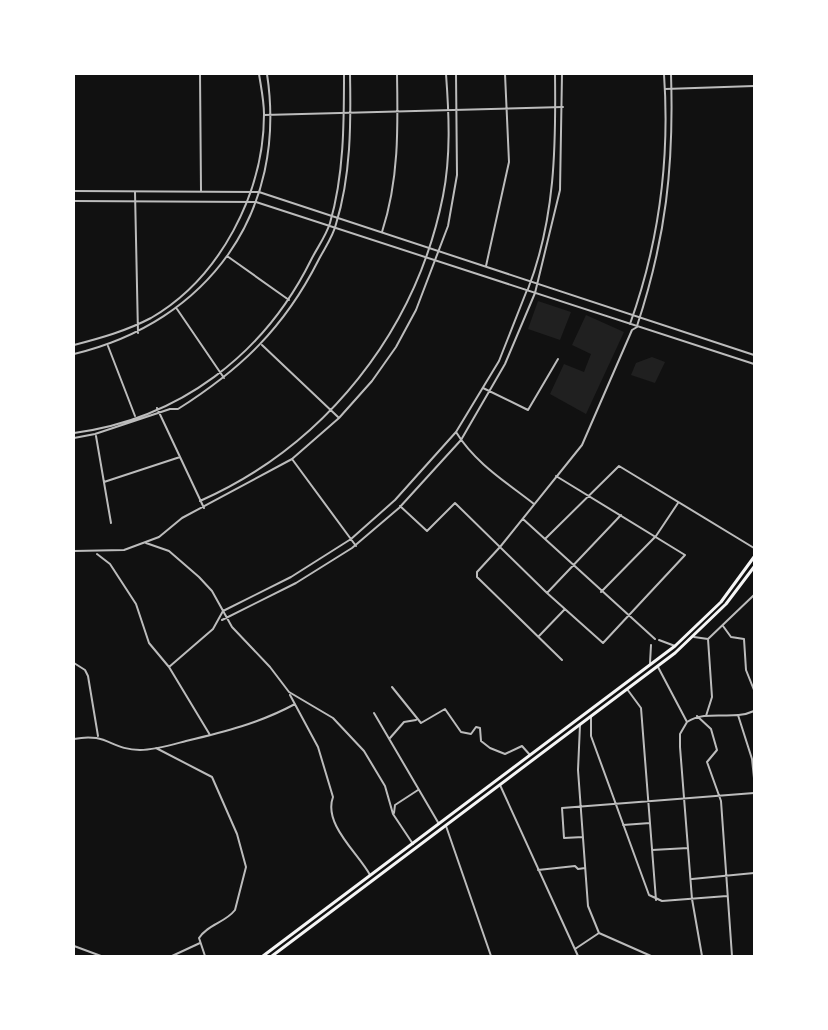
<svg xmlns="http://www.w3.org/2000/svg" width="828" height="1030" viewBox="0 0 828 1030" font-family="'Varela Round',sans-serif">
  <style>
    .green { fill: #202020 }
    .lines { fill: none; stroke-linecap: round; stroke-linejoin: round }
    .minor { stroke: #bcbcbc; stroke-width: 2 }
    .tertiary { stroke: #bcbcbc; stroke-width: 2 }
    .trunk { stroke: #f5f5f5; stroke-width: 3 }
  </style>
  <rect width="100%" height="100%" fill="#111"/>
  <path class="green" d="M538,301L571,312L560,340L528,329Z
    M586,315L624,332L586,414L550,394L564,364L584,372L591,354L572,345Z
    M652,357L665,362L655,383L631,375L636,363Z"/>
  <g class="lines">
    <path class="minor" d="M200,74L201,191
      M665,89L754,86
      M264,115L563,107
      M135,192L138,333
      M382,232C399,180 398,128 397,74
      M227,256L289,300
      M486,266L509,162L505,74
      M177,309L224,378
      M74,345C101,338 126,331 151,318C220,278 264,193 264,114C264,101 261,87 259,74
      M262,345L338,417
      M108,346L135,416
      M74,354C208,322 288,212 267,74
      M483,388L528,410L558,359
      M157,408L204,508
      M456,432C475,463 506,482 534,504
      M74,433C179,419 264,355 311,260C317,248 326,236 330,223C344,175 344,123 344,74
      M96,436L111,523
      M74,438L95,434L170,409H178C241,369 284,328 318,261C324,249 333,237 336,224C351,176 351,123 350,74
      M292,459L356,546
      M104,482L180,457
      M200,501C326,445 416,331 443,196C451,156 449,114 446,74
      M400,506L427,531L455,503L547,593L603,643L685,555L556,476
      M523,519L655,639
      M546,538L619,466L754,548
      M146,543L169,551L199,577L212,591L232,627L270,667L289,692L333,718L364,751L385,786L393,814L413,844
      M74,551L124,550L159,537L182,518L292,459L339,418L372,381L396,347L416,310L448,226L457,175L456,74
      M97,554L110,564L136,604L149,643L169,667L210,735
      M601,592L656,536L678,503
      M547,593L621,515
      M222,620L296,583L352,548L399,508L461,440L505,364L535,293
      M723,626L731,637L744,639L746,670L754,690
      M539,636L565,609
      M694,637L708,639L754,595
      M659,640L675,646
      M562,660L477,577V572L500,547L582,445L632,330L637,327
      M74,663L85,670L88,676L98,736
      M650,663L651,645
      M169,667L213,629L223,611L291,577L351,539L395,500L456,432L499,361L527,290
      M658,667L687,722L680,734V747L692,899L702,956
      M392,687L421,723L445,709L461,732L471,734L476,727L480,728L481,741L490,748L505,754L522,746L530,755
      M627,689L641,708L656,900
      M290,695L318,747L333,797C323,824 358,853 370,875
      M374,713L439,824
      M738,715L752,759L754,778
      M697,716L711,729L717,750L707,762L721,801L732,956
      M706,716L712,697L708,639
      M591,717V736L649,895L662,901L727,896
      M687,722C707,709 733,721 754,711
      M580,725L578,770L588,906L599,933
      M390,738L404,722L416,720
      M74,739C107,732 111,750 140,750C155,750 171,745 186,741C224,732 260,723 295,704
      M156,748L212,777L237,834L246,867L235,910C225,923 208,924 199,938L205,956
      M500,785L578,956
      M394,813L395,805L418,790
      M623,825L650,823
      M446,826L491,956
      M583,837L564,838L562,808L754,793
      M652,850L688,848
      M538,870L575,866L578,869L585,868
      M692,879L754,873
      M74,946L101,956
      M575,949L599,933L651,956
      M172,956L200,943"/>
    <path class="tertiary" d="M74,191L259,192L754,355
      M74,201L256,202L754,364
      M528,289C555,219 556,147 555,74
      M535,293L560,190L562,74
      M630,324C659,243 670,160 664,74
      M637,326C666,238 674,166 671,74"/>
    <path class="trunk" d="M263,956L675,646L721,602L754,557
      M272,956L675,653L726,604L754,567"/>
  </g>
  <rect width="828" height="1030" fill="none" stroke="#ffffff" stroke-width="150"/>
</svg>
